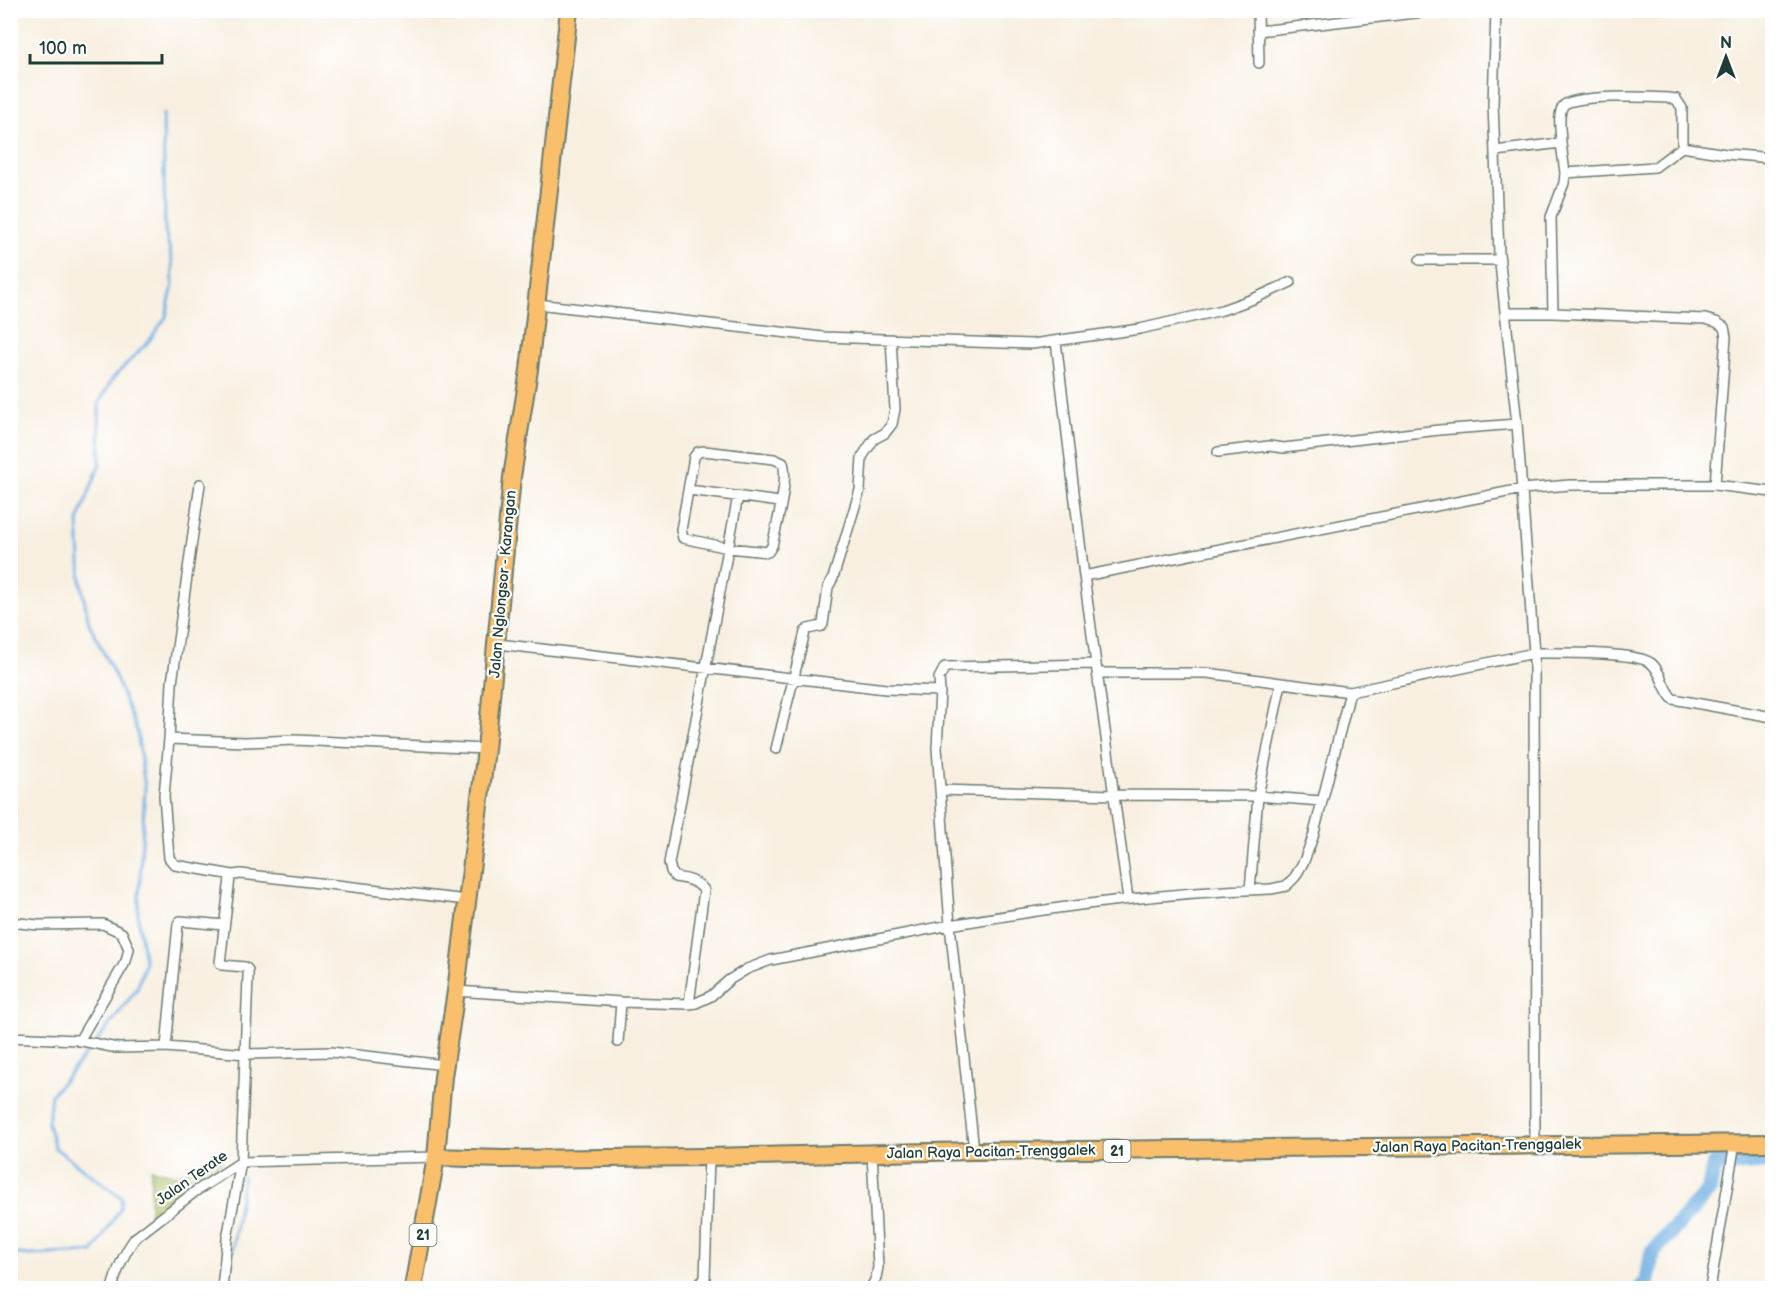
<svg xmlns="http://www.w3.org/2000/svg" width="1783" height="1299" viewBox="0 0 1783 1299" font-family="'Balsamiq Sans',sans-serif">
  <style>
    .green { fill: #a8bd61; stroke: #647d4a; stroke-width: 1.5 }
    .lines { fill: none; stroke-linecap: round; stroke-linejoin: round }
    .stream { stroke: #6eafe2; stroke-width: 3 }
    .river { stroke: #6eafe2; stroke-width: 16 }
    .street-casing { stroke: #6b7b70; stroke-width: 12 }
    .highway-casing { stroke: #6b7b70; stroke-width: 20 }
    .street { stroke: #fff; stroke-width: 9 }
    .highway { stroke: #f9bf6c; stroke-width: 16 }
    .labels { text-anchor: middle; dominant-baseline: central; stroke-width: 4.5; stroke-linejoin: round; paint-order: stroke }
    .shield { fill: #fff; stroke: #627771; stroke-width: 1.5 }
    .shield-label { font-size: 14px; font-weight: bold; fill: #1f3d34 }
    .street-label { font-size: 15px; fill: #1f3d34; stroke: #fff }
  </style>
  <rect width="100%" height="100%" fill="#fff"/>
  <filter id="ink" filterUnits="userSpaceOnUse"><feTurbulence type="fractalNoise" baseFrequency=".0167" numOctaves="2"/><feDisplacementMap in="SourceGraphic" scale="12" xChannelSelector="R" yChannelSelector="G"/><feConvolveMatrix kernelMatrix="1 2 1 2 8 2 1 2 1" color-interpolation-filters="sRGB"/></filter>
  <filter id="wash" filterUnits="userSpaceOnUse"><feTurbulence type="fractalNoise" baseFrequency=".008" numOctaves="4" result="noise"/><feDisplacementMap in="SourceGraphic" scale="24" xChannelSelector="R" yChannelSelector="G"/><feGaussianBlur stdDeviation="1.35" result="paint"/><feColorMatrix in="noise" values="0 0 0 0 0 0 0 0 0 0 0 0 0 0 0 0 0 1.4 0 .05"/><feComposite in="paint" operator="in"/></filter>
  <g filter="url(#wash)">
    <rect width="100%" height="100%" fill="#f8efe0"/>
    <path class="green" d="M222,1161L210,1176L150,1217L151,1169L177,1175L203,1163Z"/>
    <g class="lines">
      <path class="stream" d="M97,1041L137,989L145,963L138,917L145,788L137,731L115,676L89,623L81,583L78,521L100,464L99,403L113,378L149,341L166,317L173,284L172,260L165,231L163,114
        M10,1253L29,1255L93,1252L120,1209L122,1198L55,1148L48,1124L51,1095L93,1046
        M227,1288L243,1177"/>
      <path class="river" d="M1641,1288L1647,1283L1652,1253L1709,1190L1714,1165L1772,1161"/>
    </g>
  </g>
  <g filter="url(#ink)">
    <g class="lines">
      <defs>
        <path id="street" d="M1258,10L1259,63
          M1258,31L1441,10
          M1495,151L1561,143C1561,132 1557,116 1563,106C1570,94 1652,97 1669,98L1676,99L1682,108V147L1726,154L1772,158
          M1565,173L1655,167L1682,147
          M1420,260H1500
          M537,304L823,337L1032,344L1140,329L1222,310L1253,299L1291,282
          M1505,313H1553L1705,319L1716,322L1724,327L1726,337L1715,485L1772,492
          M1553,313L1551,217L1564,183L1565,173L1561,143
          M1056,341L1084,576L1128,899
          M704,451L774,459L783,463C789,479 776,528 772,546L768,552L728,548L683,538L681,530L694,457L698,452Z
          M1218,452L1269,446L1284,448L1439,430L1517,424
          M200,484L172,683L169,739L245,742L295,740L486,749
          M689,490L780,502
          M1084,576L1522,489L1570,485H1715
          M1098,673H1207L1350,692
          M1281,683L1258,796L1321,801
          M940,691L939,678L945,667L1096,664
          M169,739L164,796L169,858L175,865L233,875
          M776,749L805,632L808,629L822,626L823,624L828,587L833,578L860,490L862,457L874,439L885,433L892,424L895,409L891,339
          M940,790L1115,795L1258,796L1250,890
          M10,922L38,925L103,924L122,933L129,949L126,961L79,1041
          M456,991L621,1002L689,1004L696,1003L711,996L729,980L747,969L771,960L950,925L937,748L940,691L886,689L498,644
          M689,1004L704,890C696,880 687,879 675,877L671,871L669,863L738,496
          M10,1037L77,1040L117,1048L166,1047L246,1054L331,1052L445,1065
          M618,1042L621,1002
          M166,1047L178,924L180,921L224,925
          M1535,1145L1534,653C1557,653 1635,651 1651,663C1662,672 1663,690 1673,699L1772,717
          M974,1151L950,925C1056,907 1163,892 1271,889L1286,886L1295,877L1304,861L1313,837L1350,692L1534,653L1517,424L1499,254L1493,104L1496,10
          M112,1288C117,1270 124,1253 135,1238L196,1191L241,1162L436,1157
          M222,1288L227,1239L241,1162L248,976V970L245,967L222,965L220,963L230,878L233,875L241,874L467,900
          M693,1288L705,1279L709,1157
          M871,1288L876,1278L878,1267L872,1153
          M1710,1288L1735,1143"/>
        <path id="highway" d="M436,1157L503,1159L709,1157L974,1151L1772,1143
          M413,1288L436,1157L443,1077L456,991L486,749L512,477L529,370L569,10"/>
      </defs>
      <use href="#street" class="street-casing"/>
      <use href="#highway" class="highway-casing"/>
      <use href="#street" class="street"/>
      <use href="#highway" class="highway"/>
    </g>
  </g>
  <g class="labels">
    <g class="shield">
      <rect x="1103.5" y="1140" width="27" height="22" rx="4.5"/>
      <rect x="409.5" y="1224" width="27" height="22" rx="4.5"/>
    </g>
    <g class="shield-label">
      <text x="1117" y="1151">21</text>
      <text x="423" y="1235">21</text>
    </g>
    <g class="street-label">
      <text transform="translate(503 584) rotate(-85)">Jalan Nglongsor - Karangan</text>
      <text transform="translate(1477 1146) rotate(-1)">Jalan Raya Pacitan-Trenggalek</text>
      <text transform="translate(991 1152) rotate(-1)">Jalan Raya Pacitan-Trenggalek</text>
      <text transform="translate(192 1178) rotate(-35)">Jalan Terate</text>
    </g>
  </g>
  <rect width="1783" height="1299" fill="none" stroke="#fff" stroke-width="36"/>
  <g transform="translate(1726 57)" stroke="#ffffff" stroke-width="4.5" paint-order="stroke">
  <path d="M0-4.5L10 22L0 15L-10 22Z" fill="#1f3d34"/>
  <text y="-9" font-size="16" font-weight="bold" text-anchor="middle" fill="#1f3d34">N</text>
  </g>
  <path d="M30 54v9h132v-9" fill="none" stroke="#1f3d34" stroke-width="3"/>
  <text x="39" y="54" font-size="18" fill="#1f3d34" stroke="#ffffff" stroke-width="4.5" paint-order="stroke">100 m</text>
</svg>
